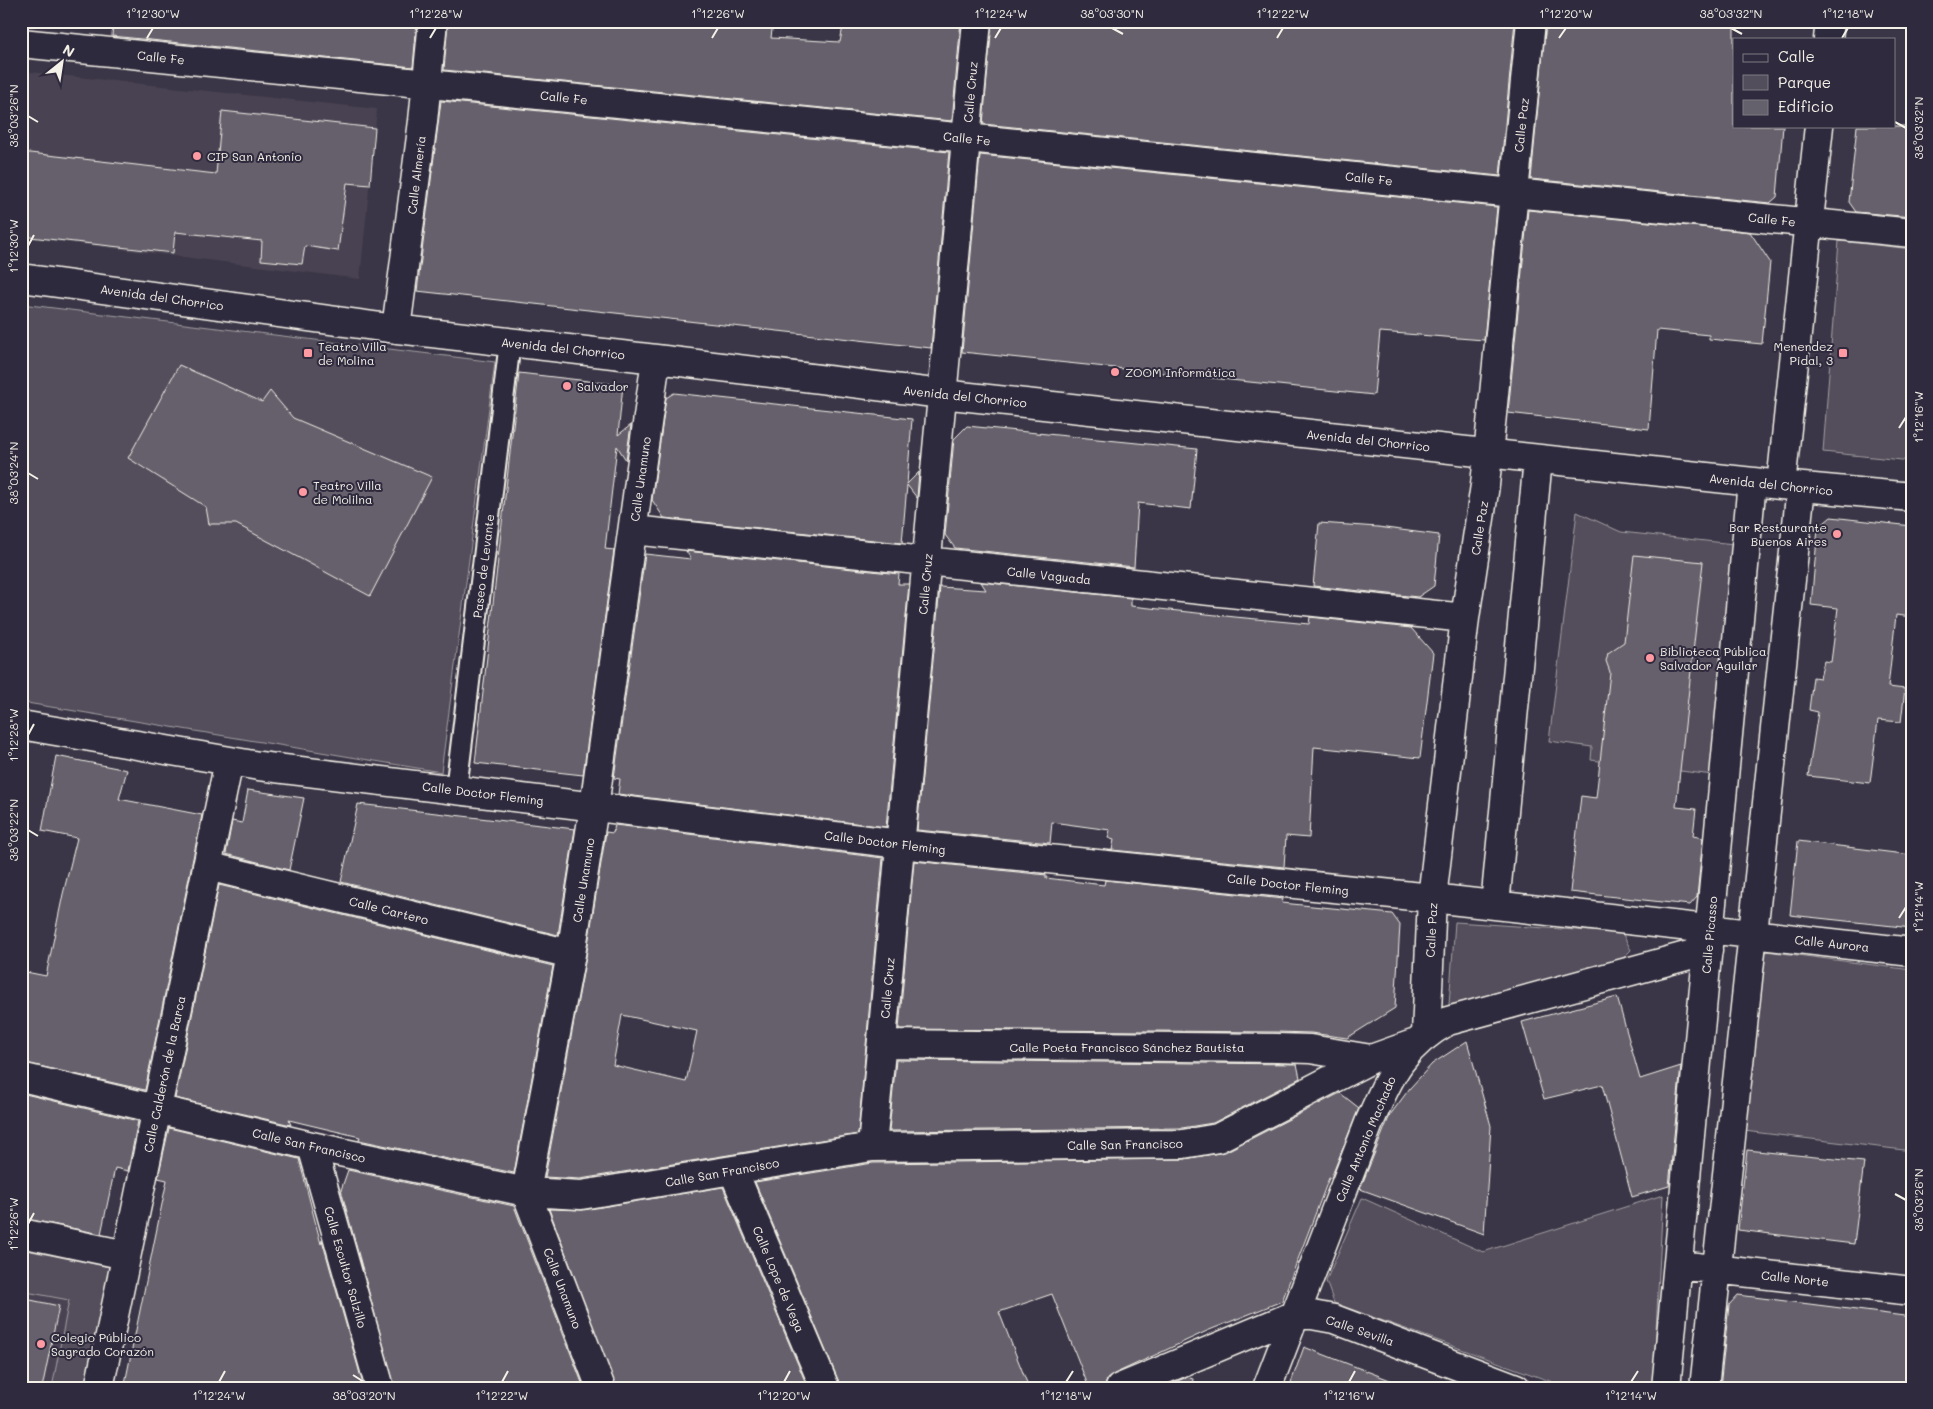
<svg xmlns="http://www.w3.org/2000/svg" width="1933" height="1409" viewBox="0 0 1933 1409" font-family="Mali,sans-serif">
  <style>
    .built { fill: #484352 }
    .green { fill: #534e5c; stroke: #a4a0a2 }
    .building { fill: #65616c; stroke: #f4f1e8; fill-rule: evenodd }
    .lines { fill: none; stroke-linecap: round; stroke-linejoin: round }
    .pedestrian-casing { stroke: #f4f1e8; stroke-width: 24 }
    .minor-casing { stroke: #f4f1e8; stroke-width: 31 }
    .pedestrian { stroke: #2f2a3d; stroke-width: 20 }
    .minor { stroke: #2f2a3d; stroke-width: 28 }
    .ticks { fill: none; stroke: #f4f1e8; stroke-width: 2 }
    .poi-dot { fill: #ff9aa2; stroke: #2f2a3d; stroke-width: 2 }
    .labels { text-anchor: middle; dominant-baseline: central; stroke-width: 4; stroke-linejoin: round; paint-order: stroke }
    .street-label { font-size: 12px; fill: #f4f1e8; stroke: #2f2a3d }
    .poi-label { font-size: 12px; fill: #f4f1e8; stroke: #2f2a3d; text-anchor: start }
    .neatline { fill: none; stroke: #f4f1e8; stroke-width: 2 }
    .ticks-label { font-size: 12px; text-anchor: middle; fill: #f4f1e8 }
  </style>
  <rect width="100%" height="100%" fill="#3b3647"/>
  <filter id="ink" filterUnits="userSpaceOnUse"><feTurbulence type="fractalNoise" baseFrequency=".02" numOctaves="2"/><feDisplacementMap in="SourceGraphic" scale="10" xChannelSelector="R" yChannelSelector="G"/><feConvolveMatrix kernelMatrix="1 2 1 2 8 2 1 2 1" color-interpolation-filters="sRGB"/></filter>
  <g filter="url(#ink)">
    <path class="built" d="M21,71L377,109L360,279L21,237Z
      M21,1291L70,1299L52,1388H21Z"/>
    <path class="green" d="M1839,241L1912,249V461L1823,452Z
      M21,304L495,362L441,772L21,702Z
      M1577,512L1621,532L1734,544L1713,775L1591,760L1592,747L1549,741Z
      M1455,922L1622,933L1631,950L1616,965L1449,1005Z
      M1766,951L1912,970V1151L1744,1131Z
      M1663,1195L1653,1388H1569L1334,1303L1326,1281L1362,1198L1483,1252Z
      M21,1249L114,1268L87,1388H52L69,1300L21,1291Z"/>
    <path class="building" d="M113,21H417L413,67L112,36Z
      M448,21H773L771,38L840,42L844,21H961L952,121L444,70Z
      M992,21H1515L1500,176L983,124Z
      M1546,21H1734V126H1783L1777,197L1770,203L1531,179Z
      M441,101L949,152L931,348L417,291Z
      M222,111L375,128L370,185L347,183L338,251L305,246L302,264L261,260L262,241L175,232L173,253L21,236V152L216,174Z
      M1857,126H1912V217L1856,212L1849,202Z
      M980,155L1497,207L1484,340L1380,332L1374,395L962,352Z
      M1528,210L1750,232L1770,262L1762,344L1709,339V335L1657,330L1649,429L1508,413Z
      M179,365L262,402L270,391L293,418L432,477L370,596L236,524H209L206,507L128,458Z
      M519,373L623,385L618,435L631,425L626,460L617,446L605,549L614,550L583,775L475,763Z
      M674,393L912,419L907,484L919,472L917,498L907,485L902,543L664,518L652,500L666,398Z
      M967,426L1197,449L1191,509L1138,503L1134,567L955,548L945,535L954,439Z
      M1831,517L1912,526V617L1896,615L1888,687L1905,689L1901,722L1878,720L1870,783L1808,776L1818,712L1809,710L1813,677L1820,678L1824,661L1831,662L1838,608L1811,605L1818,528Z
      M1319,523L1378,527L1439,535L1434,586L1418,597L1313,586Z
      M686,551L899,574L898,584H909L886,827L618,794L620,779L614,778L645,554L691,559Z
      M1634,555L1703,562L1676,807L1696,809L1693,836L1703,838L1697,897L1690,905L1570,892L1581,796L1596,798L1610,672L1606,661L1608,653L1624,642Z
      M981,582L1131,598V606L1235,617L1309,624L1310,617L1411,628L1433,653L1420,758L1314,747L1309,838L1286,836L1284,867L1112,850L1114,840L1108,838L1110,830L1052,822L1050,843L917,830L940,587L986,590Z
      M56,756L127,770L119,799L202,815L145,1090L21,1062V971L46,976L63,894L77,838L42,831Z
      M248,790L304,798L289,870L226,854L232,821L242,823Z
      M358,804L575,829L558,935L341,882Z
      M615,825L883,858L858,1134L580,1179L545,1177L586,957L606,832L613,833ZM622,1015L697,1031L686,1082L613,1065Z
      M1798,841L1912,855V928L1790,915Z
      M914,861L1046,875V878L1104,885L1105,880L1283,899L1282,903L1392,914L1400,925L1395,1008L1347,1038L1311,1033L1277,1032L899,1029Z
      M219,885L553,966L514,1173L359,1140L360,1137L289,1120L291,1125L175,1098Z
      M1617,997L1640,1079L1681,1066L1669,1186L1632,1197L1602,1085L1544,1099L1522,1022Z
      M1467,1041L1491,1126L1484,1234L1360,1189L1390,1115L1410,1088L1432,1064Z
      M896,1060L1297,1064L1300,1078L1213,1123L1182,1128L889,1131Z
      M21,1093L138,1121L128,1171L115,1168L101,1234L21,1218Z
      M1340,1093L1359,1108L1331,1178H1329L1282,1301L1207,1331L1114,1374L1107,1379L1105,1388H1089L1052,1294L999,1312L1029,1388H840L839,1382L755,1182L873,1163L1185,1159L1225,1152Z
      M169,1128L299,1159L321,1244L322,1240L364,1388H124L167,1180L158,1178Z
      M1747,1150L1864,1162L1854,1244L1738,1230Z
      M348,1170L514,1206L584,1388H395L341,1190Z
      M723,1187L808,1388H616L549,1209L583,1210Z
      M1738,1295L1912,1317V1388H1720L1729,1305Z
      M21,1298L59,1306L42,1388H21Z
      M1304,1347L1403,1385V1388H1289Z
      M1187,1377L1193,1379L1192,1388H1161Z"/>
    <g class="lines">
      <defs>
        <path id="pedestrian" d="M456,790L510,342"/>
        <path id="minor" d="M1828,39L1830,21
          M21,43L1912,233
          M21,278L396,329L656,359L942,394L1781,485L1912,497
          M396,329L423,121L433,21
          M1781,485L1819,126
          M633,530L1465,618
          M21,725L259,766L900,844L1432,898L1912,952
          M207,866L571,954
          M1495,905L1538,459
          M1426,1034L1432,898L1465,618L1485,485L1531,21
          M882,1044L1277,1048L1310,1049L1371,1059
          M21,1077L312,1146L526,1192L581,1195L872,1147L1183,1144L1218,1138L1371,1059L1413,1044
          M312,1146L380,1388
          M872,1147L977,21
          M733,1170L825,1388
          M21,1233L126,1255
          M1678,1265L1912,1291
          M99,1388L229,761
          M601,1388L526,1192L571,954L594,807L656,359
          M1120,1388L1295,1315H1312L1334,1319L1516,1388
          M1267,1388L1369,1123C1390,1076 1401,1047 1448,1021L1708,950
          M1666,1388L1752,482
          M1704,1388L1801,487"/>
      </defs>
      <use href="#pedestrian" class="pedestrian-casing"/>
      <use href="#minor" class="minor-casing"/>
      <use href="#pedestrian" class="pedestrian"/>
      <use href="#minor" class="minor"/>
    </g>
  </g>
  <path class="ticks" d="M1112,28L1123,34M1731,28L1742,34M147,38L153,28M430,38L436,28M712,38L718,28M995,38L1001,28M1277,38L1283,28M1559,38L1566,28M1842,38L1848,28M28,116L38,122M1895,122L1906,128M28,246L34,235M1899,428L1906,417M28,473L38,479M28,735L34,724M28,830L38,836M1899,918L1906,907M1895,1194L1906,1200M28,1224L34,1213M353,1375L364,1382M219,1382L225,1371M502,1382L508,1371M784,1382L790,1371M1066,1382L1073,1371M1349,1382L1355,1371M1631,1382L1638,1371"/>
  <g class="poi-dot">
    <circle cx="197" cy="156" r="5"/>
    <rect x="303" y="348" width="10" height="10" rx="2.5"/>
    <rect x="1838" y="348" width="10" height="10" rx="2.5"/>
    <circle cx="1115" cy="372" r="5"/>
    <circle cx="567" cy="386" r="5"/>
    <circle cx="303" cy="492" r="5"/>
    <circle cx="1837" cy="534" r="5"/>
    <circle cx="1650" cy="658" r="5"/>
    <circle cx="41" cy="1344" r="5"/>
  </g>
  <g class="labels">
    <g class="street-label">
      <text transform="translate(161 57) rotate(6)">Calle Fe</text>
      <text transform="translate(970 92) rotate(-85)">Calle Cruz</text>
      <text transform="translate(564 97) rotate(6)">Calle Fe</text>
      <text transform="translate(1521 125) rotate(-84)">Calle Paz</text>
      <text transform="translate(967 138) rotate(6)">Calle Fe</text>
      <text transform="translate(416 175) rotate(-83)">Calle Almería</text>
      <text transform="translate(1369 178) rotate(6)">Calle Fe</text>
      <text transform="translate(1772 219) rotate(6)">Calle Fe</text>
      <text transform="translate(162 297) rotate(8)">Avenida del Chorrico</text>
      <text transform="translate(563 348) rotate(6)">Avenida del Chorrico</text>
      <text transform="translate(965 396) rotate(6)">Avenida del Chorrico</text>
      <text transform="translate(1368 440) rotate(6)">Avenida del Chorrico</text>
      <text transform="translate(640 479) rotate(-82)">Calle Unamuno</text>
      <text transform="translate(1771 484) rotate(6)">Avenida del Chorrico</text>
      <text transform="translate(1479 528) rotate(-81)">Calle Paz</text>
      <text transform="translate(483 566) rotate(-83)">Paseo de Levante</text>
      <text transform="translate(1049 575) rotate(6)">Calle Vaguada</text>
      <text transform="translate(925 584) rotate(-85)">Calle Cruz</text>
      <text transform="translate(483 793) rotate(7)">Calle Doctor Fleming</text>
      <text transform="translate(885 842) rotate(7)">Calle Doctor Fleming</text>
      <text transform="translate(583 880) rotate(-81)">Calle Unamuno</text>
      <text transform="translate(1288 884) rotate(6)">Calle Doctor Fleming</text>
      <text transform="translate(389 910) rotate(14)">Calle Cartero</text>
      <text transform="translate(1431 930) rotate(-87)">Calle Paz</text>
      <text transform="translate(1709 935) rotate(-85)">Calle Picasso</text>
      <text transform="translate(1832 943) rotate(6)">Calle Aurora</text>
      <text transform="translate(887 988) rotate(-85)">Calle Cruz</text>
      <text x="1127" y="1047">Calle Poeta Francisco Sánchez Bautista</text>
      <text transform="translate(164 1074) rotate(-78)">Calle Calderón de la Barca</text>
      <text transform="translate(1365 1139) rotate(-67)">Calle Antonio Machado</text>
      <text transform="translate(1125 1144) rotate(-1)">Calle San Francisco</text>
      <text transform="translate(309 1145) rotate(13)">Calle San Francisco</text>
      <text transform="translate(722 1172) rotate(-10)">Calle San Francisco</text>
      <text transform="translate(346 1267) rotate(74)">Calle Escultor Salzillo</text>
      <text transform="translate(1795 1278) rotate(6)">Calle Norte</text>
      <text transform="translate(779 1279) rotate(67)">Calle Lope de Vega</text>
      <text transform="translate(563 1288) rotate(69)">Calle Unamuno</text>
      <text transform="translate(1360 1330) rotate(19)">Calle Sevilla</text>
    </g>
    <g class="poi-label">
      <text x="207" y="156">CIP San Antonio</text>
      <text x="318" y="346">Teatro Villa<tspan x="318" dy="14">de Molina</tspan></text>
      <text x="1833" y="346" text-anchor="end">Menendez<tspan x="1833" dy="14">Pidal, 3</tspan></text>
      <text x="1125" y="372">ZOOM Informática</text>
      <text x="577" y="386">Salvador</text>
      <text x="313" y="485">Teatro Villa<tspan x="313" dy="14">de Molilna</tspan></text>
      <text x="1827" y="527" text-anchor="end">Bar Restaurante<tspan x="1827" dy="14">Buenos Aires</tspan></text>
      <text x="1660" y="651">Biblioteca Pública<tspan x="1660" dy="14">Salvador Aguilar</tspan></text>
      <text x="51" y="1337">Colegio Público<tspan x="51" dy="14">Sagrado Corazón</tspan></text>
    </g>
  </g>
  <rect width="1933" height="1409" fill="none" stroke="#2f2a3d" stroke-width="55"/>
  <rect x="1733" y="38" width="162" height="90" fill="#2f2a3d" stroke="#7e7a81"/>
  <rect x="1743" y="54" width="25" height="8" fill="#2f2a3d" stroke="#7e7a81"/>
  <text x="1778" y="62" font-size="15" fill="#f4f1e8">Calle</text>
  <rect x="1743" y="75" width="25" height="15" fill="#534e5c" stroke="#7e7a81"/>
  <text x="1778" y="88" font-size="15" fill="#f4f1e8">Parque</text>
  <rect x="1743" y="100" width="25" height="15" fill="#65616c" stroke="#7e7a81"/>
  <text x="1778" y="112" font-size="15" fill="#f4f1e8">Edificio</text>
  <g transform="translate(62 62) rotate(30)" stroke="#2f2a3d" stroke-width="4" paint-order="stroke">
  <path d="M0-4L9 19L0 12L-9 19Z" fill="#f4f1e8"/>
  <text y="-8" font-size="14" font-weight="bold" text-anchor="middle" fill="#f4f1e8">N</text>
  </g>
  <rect x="28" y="28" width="1878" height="1354" class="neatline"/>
  <g class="ticks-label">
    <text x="153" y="18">1°12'30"W</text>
    <text x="436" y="18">1°12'28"W</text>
    <text x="718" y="18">1°12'26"W</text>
    <text x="1001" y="18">1°12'24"W</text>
    <text x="1112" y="18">38°03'30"N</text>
    <text x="1283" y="18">1°12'22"W</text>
    <text x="1566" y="18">1°12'20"W</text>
    <text x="1731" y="18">38°03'32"N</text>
    <text x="1848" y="18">1°12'18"W</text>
    <text transform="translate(14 116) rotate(-90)" y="4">38°03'26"N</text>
    <text transform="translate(1919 128) rotate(-90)" y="4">38°03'32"N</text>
    <text transform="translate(14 246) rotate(-90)" y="4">1°12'30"W</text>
    <text transform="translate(1919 417) rotate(-90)" y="4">1°12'16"W</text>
    <text transform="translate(14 473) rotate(-90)" y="4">38°03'24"N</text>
    <text transform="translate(14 735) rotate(-90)" y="4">1°12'28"W</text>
    <text transform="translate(14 830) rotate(-90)" y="4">38°03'22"N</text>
    <text transform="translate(1919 907) rotate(-90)" y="4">1°12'14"W</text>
    <text transform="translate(1919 1200) rotate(-90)" y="4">38°03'26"N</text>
    <text transform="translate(14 1224) rotate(-90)" y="4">1°12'26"W</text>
    <text x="219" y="1400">1°12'24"W</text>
    <text x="364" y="1400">38°03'20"N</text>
    <text x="502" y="1400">1°12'22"W</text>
    <text x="784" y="1400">1°12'20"W</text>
    <text x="1066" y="1400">1°12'18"W</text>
    <text x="1349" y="1400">1°12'16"W</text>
    <text x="1631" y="1400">1°12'14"W</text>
  </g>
</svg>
